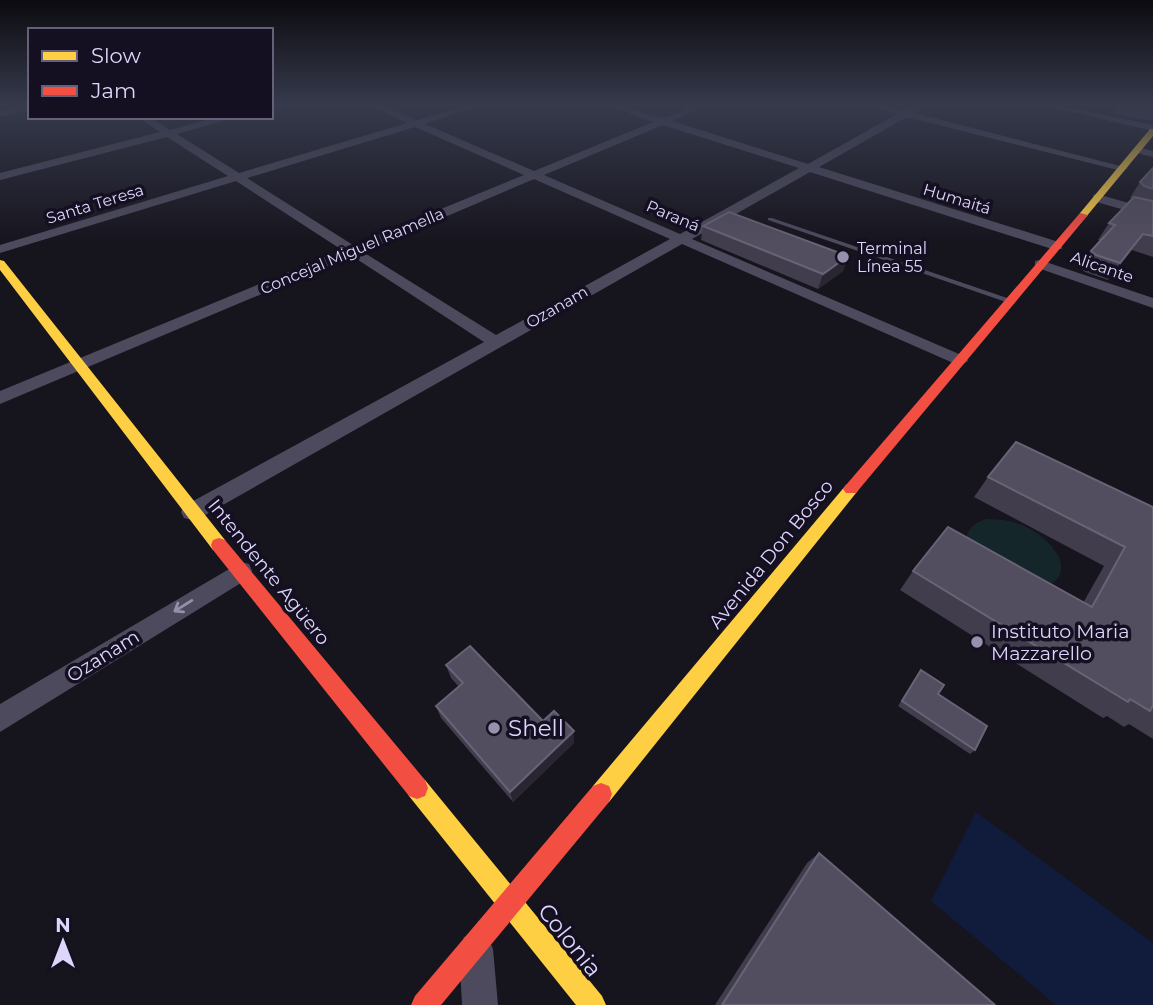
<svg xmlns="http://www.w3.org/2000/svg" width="1153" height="1005" viewBox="0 0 1153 1005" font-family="Montserrat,sans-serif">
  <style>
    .green { fill: #142629 }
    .water { fill: #111c3d }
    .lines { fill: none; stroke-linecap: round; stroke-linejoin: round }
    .lane { fill: #4d4a5d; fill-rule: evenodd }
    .street { fill: #4d4a5d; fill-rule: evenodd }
    .slow { fill: #ffcf43; fill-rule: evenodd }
    .jam { fill: #f24e42; fill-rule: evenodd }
    .wall { fill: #423d4c }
    .shaded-wall { fill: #292631 }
    .building { fill: #534e5f; stroke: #686377; stroke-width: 2 }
    .oneway { stroke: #9690ac }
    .poi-dot { fill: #9891ad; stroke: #151021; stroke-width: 2.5 }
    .labels { text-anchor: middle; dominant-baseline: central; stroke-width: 7; stroke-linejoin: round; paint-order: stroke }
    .far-street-label { font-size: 16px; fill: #ded5fb; stroke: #151021 }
    .far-poi-label { font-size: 16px; fill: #ded5fb; stroke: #151021; text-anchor: start }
    .street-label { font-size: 19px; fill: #ded5fb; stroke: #151021 }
    .poi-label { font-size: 19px; fill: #ded5fb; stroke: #151021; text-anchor: start }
    .near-poi-label { font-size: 23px; fill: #ded5fb; stroke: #151021; text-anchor: start }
    .near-street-label { font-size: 23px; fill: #ded5fb; stroke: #151021 }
  </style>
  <rect width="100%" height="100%" fill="#16141d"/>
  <path class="green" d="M987,519C1002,519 1017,521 1030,529C1055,543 1080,575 1041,589L966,537C970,526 976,522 987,519Z"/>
  <path class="water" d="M976,812L1153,943V1005H1056L931,901Z"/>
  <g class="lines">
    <path class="lane" d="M768,218H772L1013,300L1006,302L768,220Z"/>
    <path class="street" d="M30,104V110L0,117V111Z
      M271,104H289L271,110Z
      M368,104H379L417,120L472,104H484L425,124L534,171L653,122L604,104C624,104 640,114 659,117C674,119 692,104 708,104L672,121L808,164L897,114L863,104H876L904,110L917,104H927L914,113L1128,168L1122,171L907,117L819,167L1062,243V249H1052L810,172L692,239L966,357L968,361L960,366L682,244L200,518L192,520L184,518L181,512L184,506L484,342L352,256L0,404V391L342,250L236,181L0,253V245L228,176L167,137L0,180V173L160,132L138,117H150L170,130L218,117H236L177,134L239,173L407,123ZM663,125L799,168L680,234L544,175ZM415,127L524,175L353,245L247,178ZM534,179L670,239L496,335L363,252Z
      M1038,104H1054L1153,125V131Z
      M1137,147L1153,151V157L1133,152L1132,150Z
      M1097,194L1153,210V218L1093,201V195Z
      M1040,260L1153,298V308L1035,267V261Z
      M241,562L249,564L252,571L249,578L0,732V704Z
      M476,932L488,937L493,949L498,1005H462L459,949L464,937Z"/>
    <path class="slow" d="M1150,129H1153V136L1086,217H1080V213Z
      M0,260L4,261L225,540L227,545L225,550H213L0,270Z
      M851,483L859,489L856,493L609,802L601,805L593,802L590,794L593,786L846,485Z
      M417,777L425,780L602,996L606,1005H576L409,796L406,788L409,780Z"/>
    <path class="jam" d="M1080,213L1088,215L856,493H846L843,489L846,485Z
      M219,538L225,540L425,780L428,788L425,796L417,799L409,796L213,550L211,545L213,540Z
      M601,783L609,786L612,794L609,802L441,1005H411L415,996L593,786Z"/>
  </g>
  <path class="wall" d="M1118,104H1153V121L1112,114Z
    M1153,168V257L1132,250L1108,280L1085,272L1080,268L1091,251L1101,241L1098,240L1109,223L1132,199L1130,198L1140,182Z
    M703,226L848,256L843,271L818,289L701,240Z
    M988,477L1153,507V739L1129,724L1124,727L1107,716L1103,718L900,590L913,571L1083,603L1104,566L974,497Z
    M446,665L543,721L574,743L513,802L441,718L436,706L459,687L451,678Z
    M921,670L938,694L975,750L970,754L898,706L917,675Z
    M819,853L995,1005H715L807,863Z"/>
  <path class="shaded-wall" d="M1143,234L1132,250L1108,280L1120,263Z
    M848,256L843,271L818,289L823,274Z
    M574,731V743L513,802L510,792Z"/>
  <path class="building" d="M1129,104H1153V108Z
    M1153,168V189L1144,186L1140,182Z
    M1134,197L1153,201V236L1143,234L1120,263L1096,255L1091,251L1115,225L1109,223Z
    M729,212L848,256L823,274L703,226Z
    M1016,442L1153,507V707H1152L1150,711L1130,699L1128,702L913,571L948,527L1092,607L1125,547L988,477Z
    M470,646L543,721L554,711L574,731L510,792L436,706L463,683L446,665Z
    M921,670L944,685L938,694L987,726L975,750L902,701Z
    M819,853L995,1005H722Z"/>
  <defs><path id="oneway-shaft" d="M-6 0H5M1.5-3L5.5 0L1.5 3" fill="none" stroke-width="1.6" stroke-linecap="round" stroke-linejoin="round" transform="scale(1.75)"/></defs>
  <use class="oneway" href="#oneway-shaft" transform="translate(183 606) rotate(148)"/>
  <linearGradient id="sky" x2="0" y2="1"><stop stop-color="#0c0b10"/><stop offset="0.43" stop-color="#363a4c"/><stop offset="1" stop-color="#363a4c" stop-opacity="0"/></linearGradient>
  <rect width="1153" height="244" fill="url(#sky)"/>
  <g class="poi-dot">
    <circle cx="843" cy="257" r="7"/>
    <circle cx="977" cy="642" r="7"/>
    <circle cx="494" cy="728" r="7"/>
  </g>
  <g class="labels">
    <g class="far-street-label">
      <text transform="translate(957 199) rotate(17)">Humaitá</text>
      <text transform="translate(95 204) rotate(-17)">Santa Teresa</text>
      <text transform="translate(673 216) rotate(23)">Paraná</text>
      <text transform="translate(352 251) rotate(-23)">Concejal Miguel Ramella</text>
      <text transform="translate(1102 267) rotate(19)">Alicante</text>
      <text transform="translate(557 307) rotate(-30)">Ozanam</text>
    </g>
    <g class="far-poi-label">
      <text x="857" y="248">Terminal<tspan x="857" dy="18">Línea 55</tspan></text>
    </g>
    <g class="street-label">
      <text transform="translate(771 554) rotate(-51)">Avenida Don Bosco</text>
      <text transform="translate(269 572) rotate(51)">Intendente Agüero</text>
      <text transform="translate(103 656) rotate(-32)">Ozanam</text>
    </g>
    <g class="poi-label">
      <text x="991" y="631">Instituto Maria<tspan x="991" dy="22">Mazzarello</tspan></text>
    </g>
    <g class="near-poi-label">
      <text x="508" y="728">Shell</text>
    </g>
    <g class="near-street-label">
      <text transform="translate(570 940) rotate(51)">Colonia</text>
    </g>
  </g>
  <rect x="28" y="28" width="245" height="91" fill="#151021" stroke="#655f78" stroke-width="2"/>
  <rect x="42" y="51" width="35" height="10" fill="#ffcf43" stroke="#655f78" stroke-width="2"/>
  <text x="91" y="63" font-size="21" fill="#ded5fb">Slow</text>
  <rect x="42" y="86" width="35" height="10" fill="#f24e42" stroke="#655f78" stroke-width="2"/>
  <text x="91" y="98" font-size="21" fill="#ded5fb">Jam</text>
  <g transform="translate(63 942)" stroke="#151021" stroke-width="5" paint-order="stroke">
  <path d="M0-5L12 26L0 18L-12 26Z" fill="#ded5fb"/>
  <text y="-10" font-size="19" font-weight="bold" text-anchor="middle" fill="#ded5fb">N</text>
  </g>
</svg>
